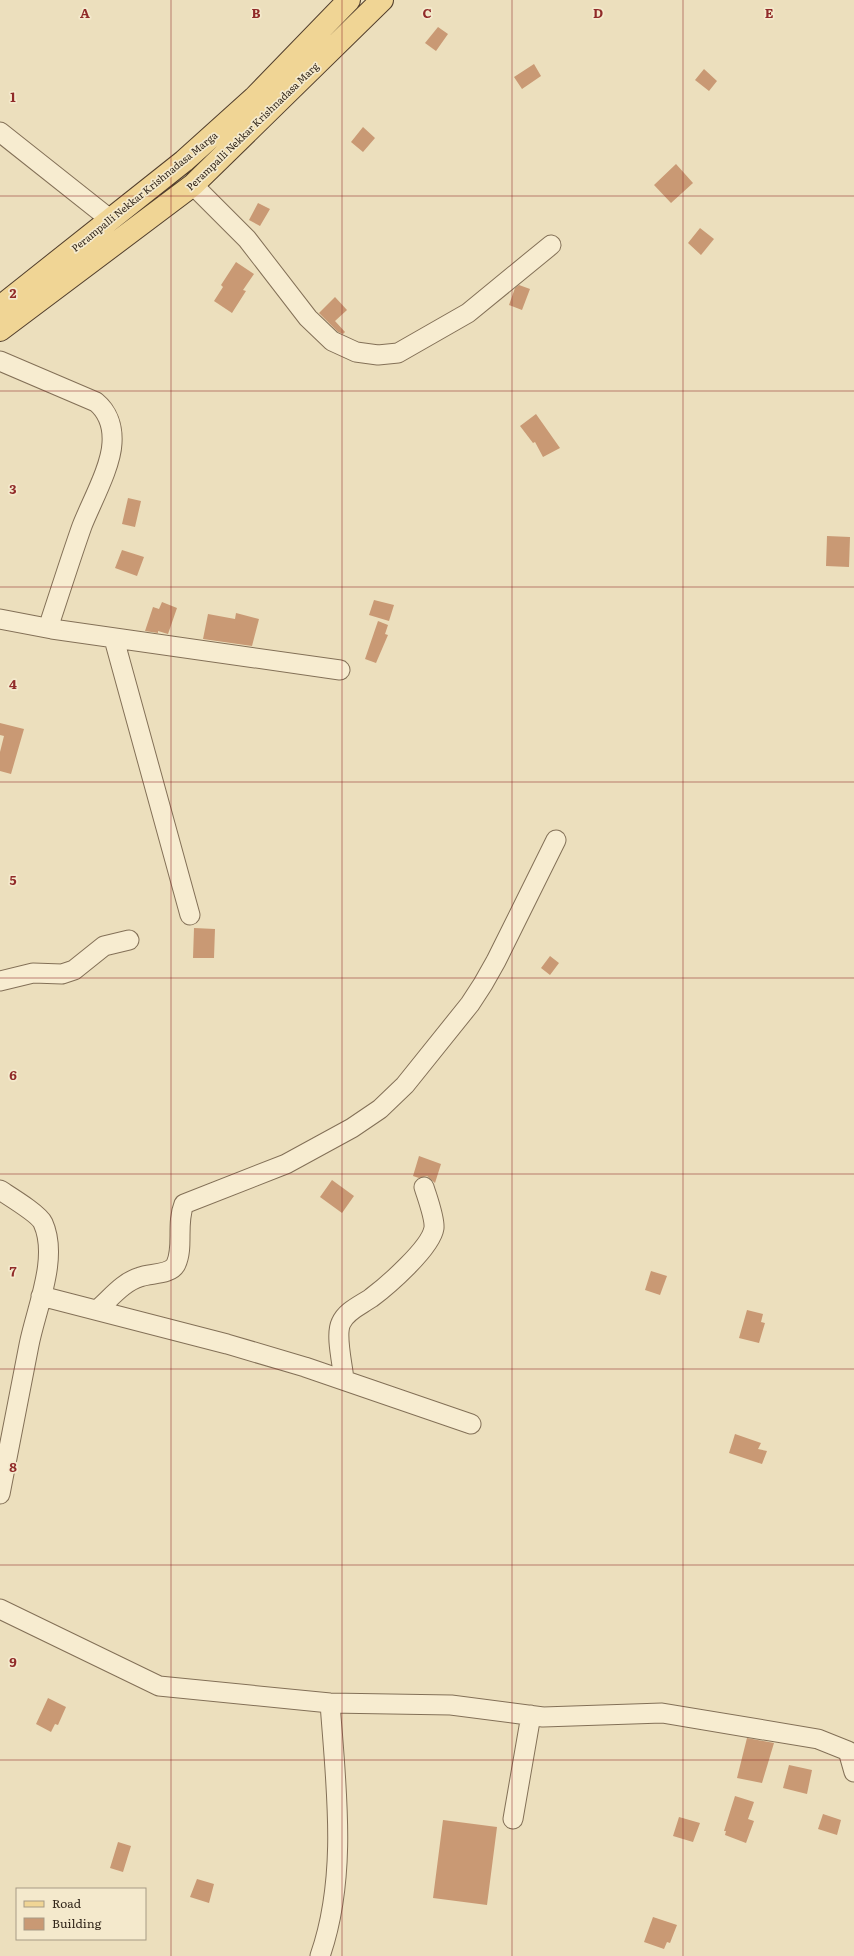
<svg xmlns="http://www.w3.org/2000/svg" width="854" height="1956" viewBox="0 0 854 1956" font-family="Literata,serif">
  <style>
    .building { fill: #c99974 }
    .lines { fill: none; stroke-linecap: round; stroke-linejoin: round }
    .minor-casing { stroke: #837057; stroke-width: 21 }
    .major-casing { stroke: #513e2c; stroke-width: 24 }
    .minor { stroke: #f7ecd0; stroke-width: 19 }
    .major { stroke: #f0d595; stroke-width: 22 }
    .grid { fill: none; stroke: #902a29; stroke-width: 1; stroke-opacity: 0.55 }
    .labels { text-anchor: middle; dominant-baseline: central; stroke-width: 3.5; stroke-linejoin: round; paint-order: stroke }
    .street-label { font-size: 10px; fill: #33271b; stroke: #f4e9cc }
    .grid-label { font-size: 13px; text-anchor: middle; font-weight: bold; fill: #902a29; stroke: #f4e9cc; stroke-width: 3.5; stroke-linejoin: round; paint-order: stroke }
  </style>
  <rect width="100%" height="100%" fill="#ecdfbd"/>
  <path class="building" d="M438,27L448,34L436,51L425,43Z
    M534,64L541,76L522,89L514,77Z
    M704,69L717,81L709,91L695,80Z
    M363,127L375,138L363,152L351,142Z
    M676,164L693,183L671,203L654,185Z
    M258,203L270,209L260,226L249,220Z
    M700,228L714,239L701,255L688,243Z
    M236,262L254,274L243,290L246,291L232,313L214,301L223,287L221,285Z
    M519,285L530,289L522,310L509,305L515,288Z
    M335,297L347,310L335,321L345,332L343,334L338,332L319,313Z
    M536,414L560,448L543,457L535,442L533,443L520,426Z
    M128,498L141,501L135,527L122,524Z
    M827,536L850,537L849,567L826,566Z
    M122,550L144,557L137,576L115,568Z
    M374,600L394,605L389,621L369,615Z
    M162,602L177,608L168,634L158,631V633L145,631L153,607L159,609Z
    M236,613L259,619L252,646L203,639L208,614L235,619Z
    M378,621L388,625L385,634L388,635L376,663L365,659Z
    M0,723L24,729L11,774L0,771V752L4,736L0,735Z
    M194,928L215,929L214,958H193Z
    M550,956L559,963L550,975L541,968Z
    M419,1156L441,1164L435,1183L427,1176L419,1178L413,1176Z
    M332,1180L354,1196L342,1213L320,1197Z
    M651,1271L667,1276L660,1295L645,1290Z
    M747,1310L763,1314L761,1322L765,1323L759,1343L739,1338Z
    M735,1434L761,1443L758,1449L767,1451L762,1464L729,1453Z
    M48,1698L66,1707L58,1725L55,1724L51,1732L36,1724Z
    M747,1738L774,1743L762,1783L737,1778Z
    M789,1765L812,1770L807,1794L783,1788Z
    M735,1796L754,1802L748,1819L754,1821L746,1843L725,1835L726,1831H724Z
    M823,1814L841,1820L837,1835L818,1829Z
    M679,1817L700,1823L693,1842L673,1836Z
    M443,1820L497,1827L487,1905L433,1898Z
    M118,1842L131,1846L123,1872L110,1868Z
    M197,1879L214,1884L209,1903L190,1897Z
    M653,1917L677,1925L670,1943L667,1942L664,1949L644,1942Z"/>
  <g class="lines">
    <defs>
      <path id="minor" d="M0,132L111,220
        M193,185L247,239L308,318L332,341L356,352L378,355L398,353L468,313L551,245
        M0,361L96,402C108,412 113,427 112,443C111,467 91,503 82,526C71,557 61,589 51,619L52,629L340,670
        M0,619L52,629
        M114,639L190,915
        M0,981L33,973L62,974L74,970L104,946L129,940
        M0,1190C9,1196 39,1214 43,1223C59,1258 36,1309 29,1345C19,1395 10,1444 0,1494
        M41,1296L227,1344L305,1367L471,1424
        M97,1310C110,1299 123,1282 140,1277C150,1273 171,1275 176,1264C184,1247 176,1224 184,1204L286,1164L352,1128L380,1109L405,1085L470,1004L483,984L496,961L556,840
        M344,1380C343,1366 335,1335 341,1323C346,1311 361,1305 371,1298C387,1286 431,1248 434,1228C435,1218 427,1197 424,1187
        M0,1609L159,1686L330,1703L451,1705L543,1717L662,1713L818,1739L848,1751L854,1772
        M513,1819L531,1715
        M320,1956C348,1876 336,1786 330,1703"/>
      <path id="major" d="M0,307L184,161L254,98L349,0
        M0,330L193,185L382,0"/>
    </defs>
    <use href="#minor" class="minor-casing"/>
    <use href="#major" class="major-casing"/>
    <use href="#minor" class="minor"/>
    <use href="#major" class="major"/>
  </g>
  <path class="grid" d="M171,0V1956M342,0V1956M512,0V1956M683,0V1956M0,196H854M0,391H854M0,587H854M0,782H854M0,978H854M0,1174H854M0,1369H854M0,1565H854M0,1760H854"/>
  <g class="labels">
    <g class="street-label">
      <text transform="translate(252 126) rotate(-44)">Perampalli Nekkar Krishnadasa Marg</text>
      <text transform="translate(144 191) rotate(-39)">Perampalli Nekkar Krishnadasa Marga</text>
    </g>
  </g>
  <g class="grid-label">
    <text x="85" y="18">A</text>
    <text x="256" y="18">B</text>
    <text x="427" y="18">C</text>
    <text x="598" y="18">D</text>
    <text x="769" y="18">E</text>
    <text x="13" y="102">1</text>
    <text x="13" y="298">2</text>
    <text x="13" y="494">3</text>
    <text x="13" y="689">4</text>
    <text x="13" y="885">5</text>
    <text x="13" y="1080">6</text>
    <text x="13" y="1276">7</text>
    <text x="13" y="1472">8</text>
    <text x="13" y="1667">9</text>
  </g>
  <rect x="16" y="1888" width="130" height="52" fill="#f4e9cc" stroke="#a79b85"/>
  <rect x="24" y="1901" width="20" height="6" fill="#f0d595" stroke="#a79b85"/>
  <text x="52" y="1908" font-size="12" fill="#33271b">Road</text>
  <rect x="24" y="1918" width="20" height="12" fill="#c99974" stroke="#a79b85"/>
  <text x="52" y="1928" font-size="12" fill="#33271b">Building</text>
</svg>
